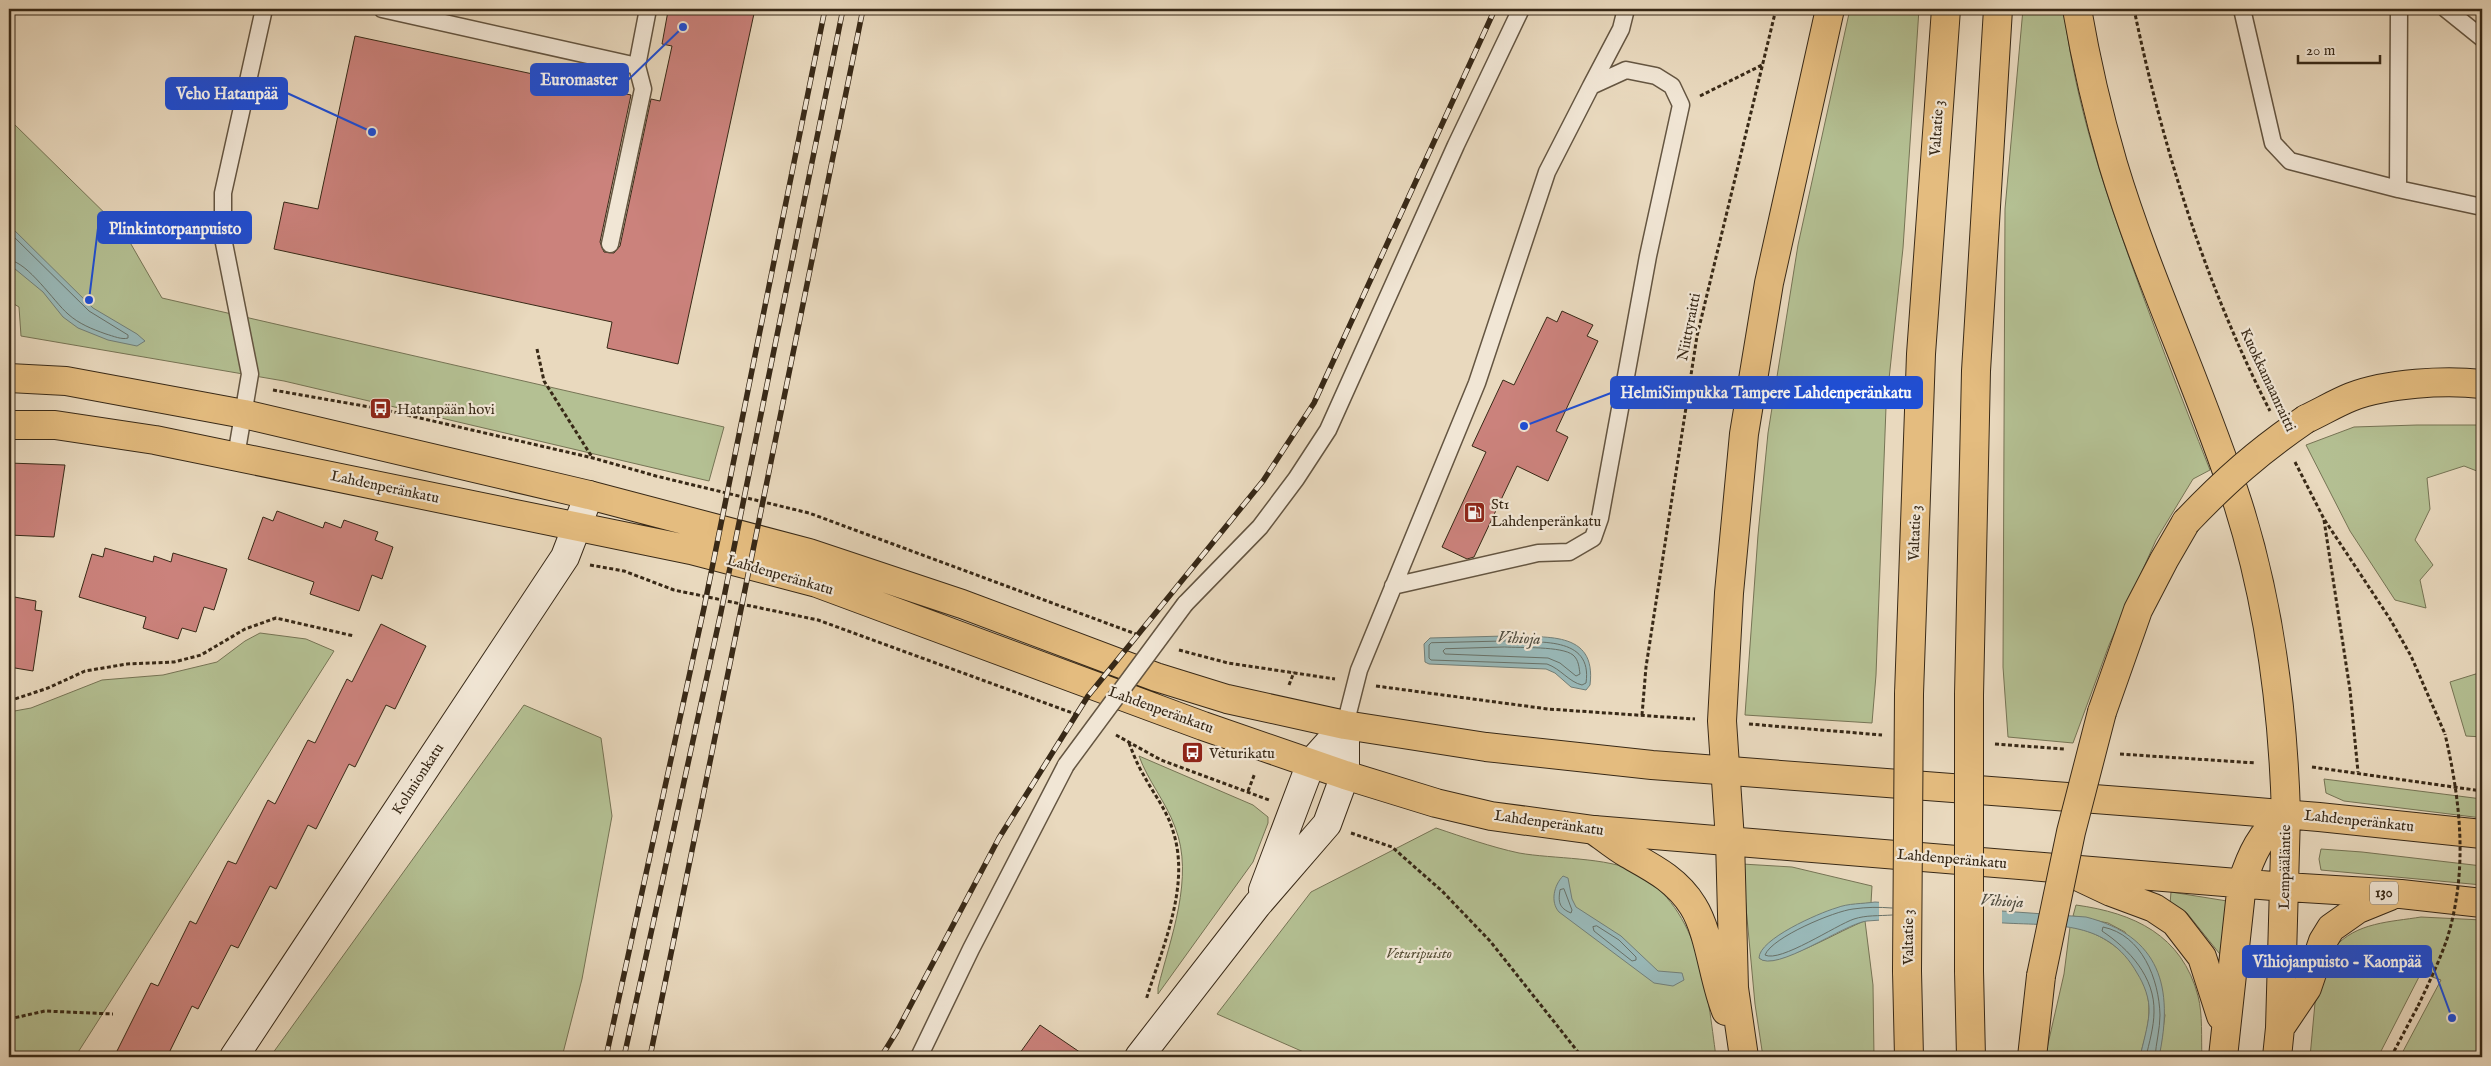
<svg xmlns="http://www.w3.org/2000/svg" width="2491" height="1066" viewBox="0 0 2491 1066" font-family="'IM FELL English',serif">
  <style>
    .green { fill: #b4c093; stroke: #767455 }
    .water { fill: #99b9b9; stroke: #727f78 }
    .pier { fill: #e9d9be }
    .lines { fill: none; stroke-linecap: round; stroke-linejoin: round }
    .shore { stroke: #687168; stroke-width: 1 }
    .building { fill: #cb827c; stroke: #382917 }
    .lane-casing { stroke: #645541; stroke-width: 19 }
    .secondary-casing { stroke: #382917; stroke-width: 30 }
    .primary-casing { stroke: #382917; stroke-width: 30 }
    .highway-casing { stroke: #382917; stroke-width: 30 }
    .path { stroke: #382917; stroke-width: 3; stroke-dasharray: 4 2.5; stroke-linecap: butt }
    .lane { stroke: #f1e6d5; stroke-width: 16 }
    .secondary { stroke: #f1e6d5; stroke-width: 28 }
    .primary { stroke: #e4bc7f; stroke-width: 28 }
    .highway { stroke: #e4bc7f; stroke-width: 28 }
    .rail-casing { stroke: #382917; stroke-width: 5.5 }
    .rail { stroke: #f1e6d5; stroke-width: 4; stroke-dasharray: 11; stroke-linecap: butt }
    .lane-bridge-casing { stroke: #645541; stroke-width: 19; stroke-linecap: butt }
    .highway-bridge-casing { stroke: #382917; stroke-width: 30; stroke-linecap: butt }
    .path-bridge { stroke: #382917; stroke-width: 3; stroke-dasharray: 4 2.5; stroke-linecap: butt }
    .lane-bridge { stroke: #f1e6d5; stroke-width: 16 }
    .highway-bridge { stroke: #e4bc7f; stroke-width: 28 }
    .labels { text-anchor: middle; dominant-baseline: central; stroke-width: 4.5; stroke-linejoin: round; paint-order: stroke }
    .shield { fill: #f1e6d5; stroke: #706250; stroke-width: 1 }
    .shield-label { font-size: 14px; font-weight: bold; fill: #382917 }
    .street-label { font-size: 15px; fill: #382917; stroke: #f1e6d5 }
    .poi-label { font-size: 15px; fill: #382917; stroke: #f1e6d5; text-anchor: start }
    .park-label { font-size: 15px; font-style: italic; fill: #574f36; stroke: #f1e6d5 }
    .water-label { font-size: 16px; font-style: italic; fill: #504d40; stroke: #f1e6d5 }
    .leader { fill: none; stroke: #1d4ed8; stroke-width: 2 }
    .callout-dot { fill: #1d4ed8; stroke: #f1e6d5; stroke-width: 2 }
    .callout { fill: #1d4ed8; stroke: #1d4ed8; stroke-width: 2 }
    .callout-label { font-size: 16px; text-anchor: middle; font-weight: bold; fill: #fff }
  </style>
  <rect width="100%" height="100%" fill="#e9d9be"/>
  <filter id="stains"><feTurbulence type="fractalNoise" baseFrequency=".004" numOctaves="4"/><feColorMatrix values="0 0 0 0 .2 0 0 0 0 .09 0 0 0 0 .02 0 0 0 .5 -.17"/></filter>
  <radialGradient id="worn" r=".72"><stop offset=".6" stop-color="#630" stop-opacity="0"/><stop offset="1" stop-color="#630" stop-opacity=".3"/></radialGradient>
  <path class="green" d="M1850,9H1919L1903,248L1886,407L1876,675L1872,723L1745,715L1758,535L1768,433L1798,245Z
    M2023,9H2064C2073,89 2096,164 2123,240C2150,318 2180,394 2210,470L2193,479L2156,540L2109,645L2073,743L2008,737L2003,667L2005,209Z
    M9,121L13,123L124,232L162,298L724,427L709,481L284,381L21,336L19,307L9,301Z
    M2417,425H2482V473L2464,466L2427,478L2430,509L2415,540L2433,565L2420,580L2426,608L2395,600L2350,531L2306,445L2354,427Z
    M260,633L306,639L334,651L75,1057H9V712L31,708L102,680L163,675L217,662L245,641Z
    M2482,672V737L2466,736L2450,682Z
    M524,705L601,738L612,816L582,979L562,1057H270Z
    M1139,756L1253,805L1268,817V823L1253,862L1158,994V988C1170,939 1195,877 1175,827C1166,802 1148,781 1139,756Z
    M2324,779L2482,799V818L2344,801L2326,793Z
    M1436,828C1463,837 1491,847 1519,853C1552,859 1609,857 1636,872C1701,910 1707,991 1716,1057H1315L1217,1014L1311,892Z
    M2321,849L2362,852L2482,866V885L2321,870L2319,859Z
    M1742,864L1792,867L1872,886L1871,903C1820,906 1798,929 1759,958C1773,971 1846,927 1865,921L1873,985L1874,1057H1763L1755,1004Z
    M2171,892L2227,901L2223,958L2187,913L2170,904Z
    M2076,905C2134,913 2182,935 2198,996C2203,1015 2201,1038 2202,1057H2159L2165,1015L2125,932L2108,923L2073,916Z
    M2421,917L2482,920V1057H2400L2441,980L2421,973L2378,1057H2310L2315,1003L2334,948C2356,922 2391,922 2421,917Z
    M2070,927C2110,932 2151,969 2149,1012C2149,1027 2143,1043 2140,1057H2045L2064,974Z"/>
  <path class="water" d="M9,225L93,308L137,334L145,341L137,346L108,340L78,328L63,317L43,292L9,264Z
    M1505,636C1544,638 1597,629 1590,685L1586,690L1571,687L1555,673L1546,669L1429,664L1425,662L1424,644L1430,638Z
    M1563,876L1568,878L1572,899L1576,907L1621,936L1658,971L1682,973L1684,980L1673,986L1654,983L1559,912C1550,902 1554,885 1563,876Z
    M1875,902L2086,917C2160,936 2174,987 2159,1057H2140C2143,1043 2148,1027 2149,1013C2150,999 2144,984 2137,973C2107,920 2057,926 2004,923C1959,920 1912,917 1867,921C1845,923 1775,974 1759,958C1759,939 1819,913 1836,908C1849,903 1862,904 1875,902Z"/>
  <path class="pier" d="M1879,900L2002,909V925L1928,922L1879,923Z"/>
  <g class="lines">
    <path class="shore" d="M9,232L89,311L128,335V338C122,340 113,336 106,334C92,329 79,324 68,314C54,302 28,262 9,260
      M1505,641C1538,643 1593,635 1586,683L1582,685C1569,682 1561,669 1547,664L1431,660L1429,658V645L1431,643Z
      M1505,647C1520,648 1562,646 1573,655C1579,660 1579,668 1580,674L1576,676L1560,663L1548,658L1445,654L1443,651L1445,649Z
      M1564,889L1572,910L1571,913C1559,908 1558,902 1560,890Z
      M1892,915C1879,916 1866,915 1854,919C1836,925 1780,963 1765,955C1772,937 1835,911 1853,909C1867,907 1879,907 1892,908
      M1597,926L1619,940L1636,957V960L1632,961L1594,931L1593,927Z
      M2146,1057C2149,1043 2154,1027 2154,1012C2155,977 2129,949 2102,931L2103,927C2142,935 2159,979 2160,1015C2160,1029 2156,1043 2155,1057"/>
  </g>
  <path class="building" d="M680,9H755L678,364L607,348L612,322L274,249L284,202L318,209L355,36L631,95L600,242L604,252L614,253L620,246L651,99L660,101L672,46L662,44L668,11L679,14Z
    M1562,311L1593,325L1587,336L1598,341L1556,431L1568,437L1548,481L1517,466L1474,557L1467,559L1442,547L1486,452L1472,446L1503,380L1514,385L1547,317L1557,322Z
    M9,463L65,465L54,537L9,535Z
    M277,511L323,528L325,522L341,528L344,520L378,532L375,540L393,547L382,579L372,575L359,611L310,594L314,582L248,559L263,517L273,521Z
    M105,548L153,562L154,556L171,562L173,553L227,569L214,610L204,607L196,632L182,628L178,639L143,628L146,617L79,597L92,554L103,557Z
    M9,596L36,601L35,610L42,611L33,671L9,667Z
    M381,624L426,646L395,709L386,705L355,767L349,764L316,829L308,825L276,889L270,886L238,948L231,945L198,1009L192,1006L167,1057H114L151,983L158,986L190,921L196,924L228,861L236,864L268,800L275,804L308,740L315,743L347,679L352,682Z
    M1040,1025L1087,1057H1017Z"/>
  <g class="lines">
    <defs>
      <path id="lane" d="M382,9L637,66
        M2242,9L2273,143L2290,161L2398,189L2399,9
        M2446,9L2482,38
        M1591,86L1621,29L1626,9
        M2398,189L2482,207
        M610,244L643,89L637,66L648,9
        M236,456L250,374L223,238V193L264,9
        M1185,604L1260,527L1296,479L1328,430L1456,145L1521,9
        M1345,725L1359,670L1477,383L1547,172L1591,86L1626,70L1656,76L1672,86L1681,105L1648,256L1600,518L1593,538L1569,552L1538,553L1393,586
        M919,1057L971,949L1066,765"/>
      <path id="secondary" d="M1263,890L1311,763L1345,725
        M234,1057L565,557L589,495
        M1139,1057L1257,905L1327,824L1345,775V725"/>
      <path id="primary" d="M9,378L66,381L244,414L589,495L809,553L962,604L1156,677L1227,699L1345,725L1486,747L1652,765L2173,805L2319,817L2482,834
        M9,425H55L155,440L691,550L817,583L1203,726L1345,775L1436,803L1491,816L1594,830L2285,887L2401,894L2482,903
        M2075,875L2111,892L2154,908L2175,922L2202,957L2221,1016
        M2280,1028L2307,988L2323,941L2331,928L2358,909L2390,896
        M2223,1057L2242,883C2251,855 2261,832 2286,814
        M2277,1057L2280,1028L2286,814"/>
      <path id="highway" d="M2077,9C2086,61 2098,113 2113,164C2148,280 2201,389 2238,504C2270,605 2283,709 2286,814
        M2306,419C2321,412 2336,403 2351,397C2387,383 2445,380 2482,384
        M1909,694L1921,354L1946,9
        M1969,695L1976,371L1998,9
        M2102,712L2138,610L2164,560L2186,522
        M1594,830C1605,838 1616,847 1628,854C1653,868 1677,880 1693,906C1710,933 1713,979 1726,1011
        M1907,971L1909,1057
        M1969,971L1971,1057
        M1744,1057L1734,988L1730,840L1722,721L1729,593L1744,434L1769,283L1830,9
        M2032,1057L2041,976"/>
    </defs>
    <use href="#lane" class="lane-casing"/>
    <use href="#secondary" class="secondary-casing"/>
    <use href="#primary" class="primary-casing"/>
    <use href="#highway" class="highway-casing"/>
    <path class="path" d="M2134,9C2163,148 2205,284 2270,411
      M1700,96L1762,65
      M537,349L544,381L592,457
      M273,390L381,409L593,458L656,476L809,513L1136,634
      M2295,462L2324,519L2390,619L2411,656L2445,734
      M2324,520L2350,690L2358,772
      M590,565L624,571L674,590L818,620L1078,715
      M1179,650L1228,663L1335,679
      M1289,685L1294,672
      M1376,686L1548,709L1695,719
      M9,701L48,688L85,671L127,664L174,662L201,655L245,629L276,618L354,636
      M1642,715L1646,667L1697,336L1776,9
      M1749,724L1882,735
      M1116,735L1161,760L1269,800
      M1129,743C1133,753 1137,764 1143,774C1153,793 1167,810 1173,831C1191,886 1162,948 1146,1000
      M1995,744L2064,749
      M2120,754L2256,763
      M2312,767L2482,791
      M1248,791L1255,773
      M1351,833L1392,847L1442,891L1490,941L1582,1057
      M9,1010L14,1017
      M9,1019L45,1011L113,1014
      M2391,1057L2418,1006"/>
    <use href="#lane" class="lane"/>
    <use href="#secondary" class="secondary"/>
    <use href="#primary" class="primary"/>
    <use href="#highway" class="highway"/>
    <defs>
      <path id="rail" d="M606,1057L704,608L825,9
        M624,1057L721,612L843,9
        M650,1057L863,9
        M881,1057L897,1031L999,838L1088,696L1263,481L1314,403L1495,9"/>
    </defs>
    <use href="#rail" class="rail-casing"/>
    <use href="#rail" class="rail"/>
    <defs>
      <path id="lane-bridge" d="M1066,765L1185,604"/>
      <path id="highway-bridge" d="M2186,522C2226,480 2258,452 2306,419
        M1969,695V971
        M1907,971L1909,694
        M2041,976L2071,832L2102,712"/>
    </defs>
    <use href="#lane-bridge" class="lane-bridge-casing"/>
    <use href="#highway-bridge" class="highway-bridge-casing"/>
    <path class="path-bridge" d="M2418,1006C2428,985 2439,962 2447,939C2468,871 2461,803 2445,734"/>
    <use href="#lane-bridge" class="lane-bridge"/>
    <use href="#highway-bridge" class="highway-bridge"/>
  </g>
  <defs>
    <symbol id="bus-square" viewBox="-11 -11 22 22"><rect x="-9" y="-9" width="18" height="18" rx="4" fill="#8f2418" stroke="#f1e6d5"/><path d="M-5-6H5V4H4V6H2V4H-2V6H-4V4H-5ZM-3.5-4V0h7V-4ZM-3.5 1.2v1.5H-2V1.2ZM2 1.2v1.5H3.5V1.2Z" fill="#fff"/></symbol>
    <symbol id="fuel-square" viewBox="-11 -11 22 22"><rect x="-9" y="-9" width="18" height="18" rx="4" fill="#8f2418" stroke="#f1e6d5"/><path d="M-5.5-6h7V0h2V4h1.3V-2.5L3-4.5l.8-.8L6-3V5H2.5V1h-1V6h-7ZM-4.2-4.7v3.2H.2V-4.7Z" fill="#fff"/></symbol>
  </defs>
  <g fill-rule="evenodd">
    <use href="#bus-square" x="368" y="396" width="25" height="25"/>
    <use href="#fuel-square" x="1462" y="500" width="25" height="25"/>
    <use href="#bus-square" x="1180" y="740" width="25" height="25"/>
  </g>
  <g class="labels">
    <rect class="shield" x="2370" y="881.5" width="28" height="23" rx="4"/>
    <g class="shield-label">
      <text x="2384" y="893">130</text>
    </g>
    <g class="street-label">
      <text transform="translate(1937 128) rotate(-86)">Valtatie 3</text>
      <text transform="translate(1689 327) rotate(-79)">Niittyraitti</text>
      <text transform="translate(2268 380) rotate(65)">Kuokkamaanraitti</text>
      <text transform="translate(385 487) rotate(12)">Lahdenperänkatu</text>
      <text transform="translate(1915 533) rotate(-88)">Valtatie 3</text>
      <text transform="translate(780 575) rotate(16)">Lahdenperänkatu</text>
      <text transform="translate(1161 710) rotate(20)">Lahdenperänkatu</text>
      <text transform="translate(418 779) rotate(-57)">Kolmionkatu</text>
      <text transform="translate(2359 821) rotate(6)">Lahdenperänkatu</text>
      <text transform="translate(1549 823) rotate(8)">Lahdenperänkatu</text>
      <text transform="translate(1952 859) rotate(5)">Lahdenperänkatu</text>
      <text transform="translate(2285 867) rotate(-89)">Lempääläntie</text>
      <text transform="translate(1908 937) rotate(-90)">Valtatie 3</text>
    </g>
    <g class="poi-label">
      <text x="397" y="409">Hatanpään hovi</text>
      <text x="1491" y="504">St1<tspan x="1491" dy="17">Lahdenperänkatu</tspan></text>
      <text x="1209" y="753">Veturikatu</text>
    </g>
    <g class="park-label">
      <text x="1419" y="953">Veturipuisto</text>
    </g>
    <g class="water-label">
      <text transform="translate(1519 639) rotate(3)">Vihioja</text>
      <text transform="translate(2002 902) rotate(4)">Vihioja</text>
    </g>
  </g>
  <path class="leader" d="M683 27L628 80M372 132L287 93M89 300L98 228M1524 426L1611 393M2452 1018L2431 961"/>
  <g class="callout-dot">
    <circle cx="683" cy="27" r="5"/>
    <circle cx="372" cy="132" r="5"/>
    <circle cx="89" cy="300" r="5"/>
    <circle cx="1524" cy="426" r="5"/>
    <circle cx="2452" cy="1018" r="5"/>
  </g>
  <g class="callout">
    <rect x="531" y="64" width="97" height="31" rx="5"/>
    <rect x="166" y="78" width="121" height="31" rx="5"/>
    <rect x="98" y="212" width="153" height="31" rx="5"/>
    <rect x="1611" y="377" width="311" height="31" rx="5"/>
    <rect x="2243" y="946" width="188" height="31" rx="5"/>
  </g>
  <g class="callout-label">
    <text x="579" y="85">Euromaster</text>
    <text x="227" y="99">Veho Hatanpää</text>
    <text x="175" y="234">Plinkintorpanpuisto</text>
    <text x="1766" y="398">HelmiSimpukka Tampere Lahdenperänkatu</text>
    <text x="2337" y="967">Vihiojanpuisto - Kaonpää</text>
  </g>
  <rect width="2491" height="1066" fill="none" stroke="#e9d9be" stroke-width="30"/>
  <rect x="10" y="10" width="2471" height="1046" fill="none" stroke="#382917" stroke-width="2.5"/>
  <rect x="15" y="15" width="2461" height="1036" fill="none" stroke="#382917"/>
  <path d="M2298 55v8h82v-8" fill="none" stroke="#382917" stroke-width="2.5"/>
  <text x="2306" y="55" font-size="15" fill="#382917" stroke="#f1e6d5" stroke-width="4" paint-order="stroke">20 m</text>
  <rect width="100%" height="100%" filter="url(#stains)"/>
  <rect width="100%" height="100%" fill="url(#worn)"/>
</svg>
